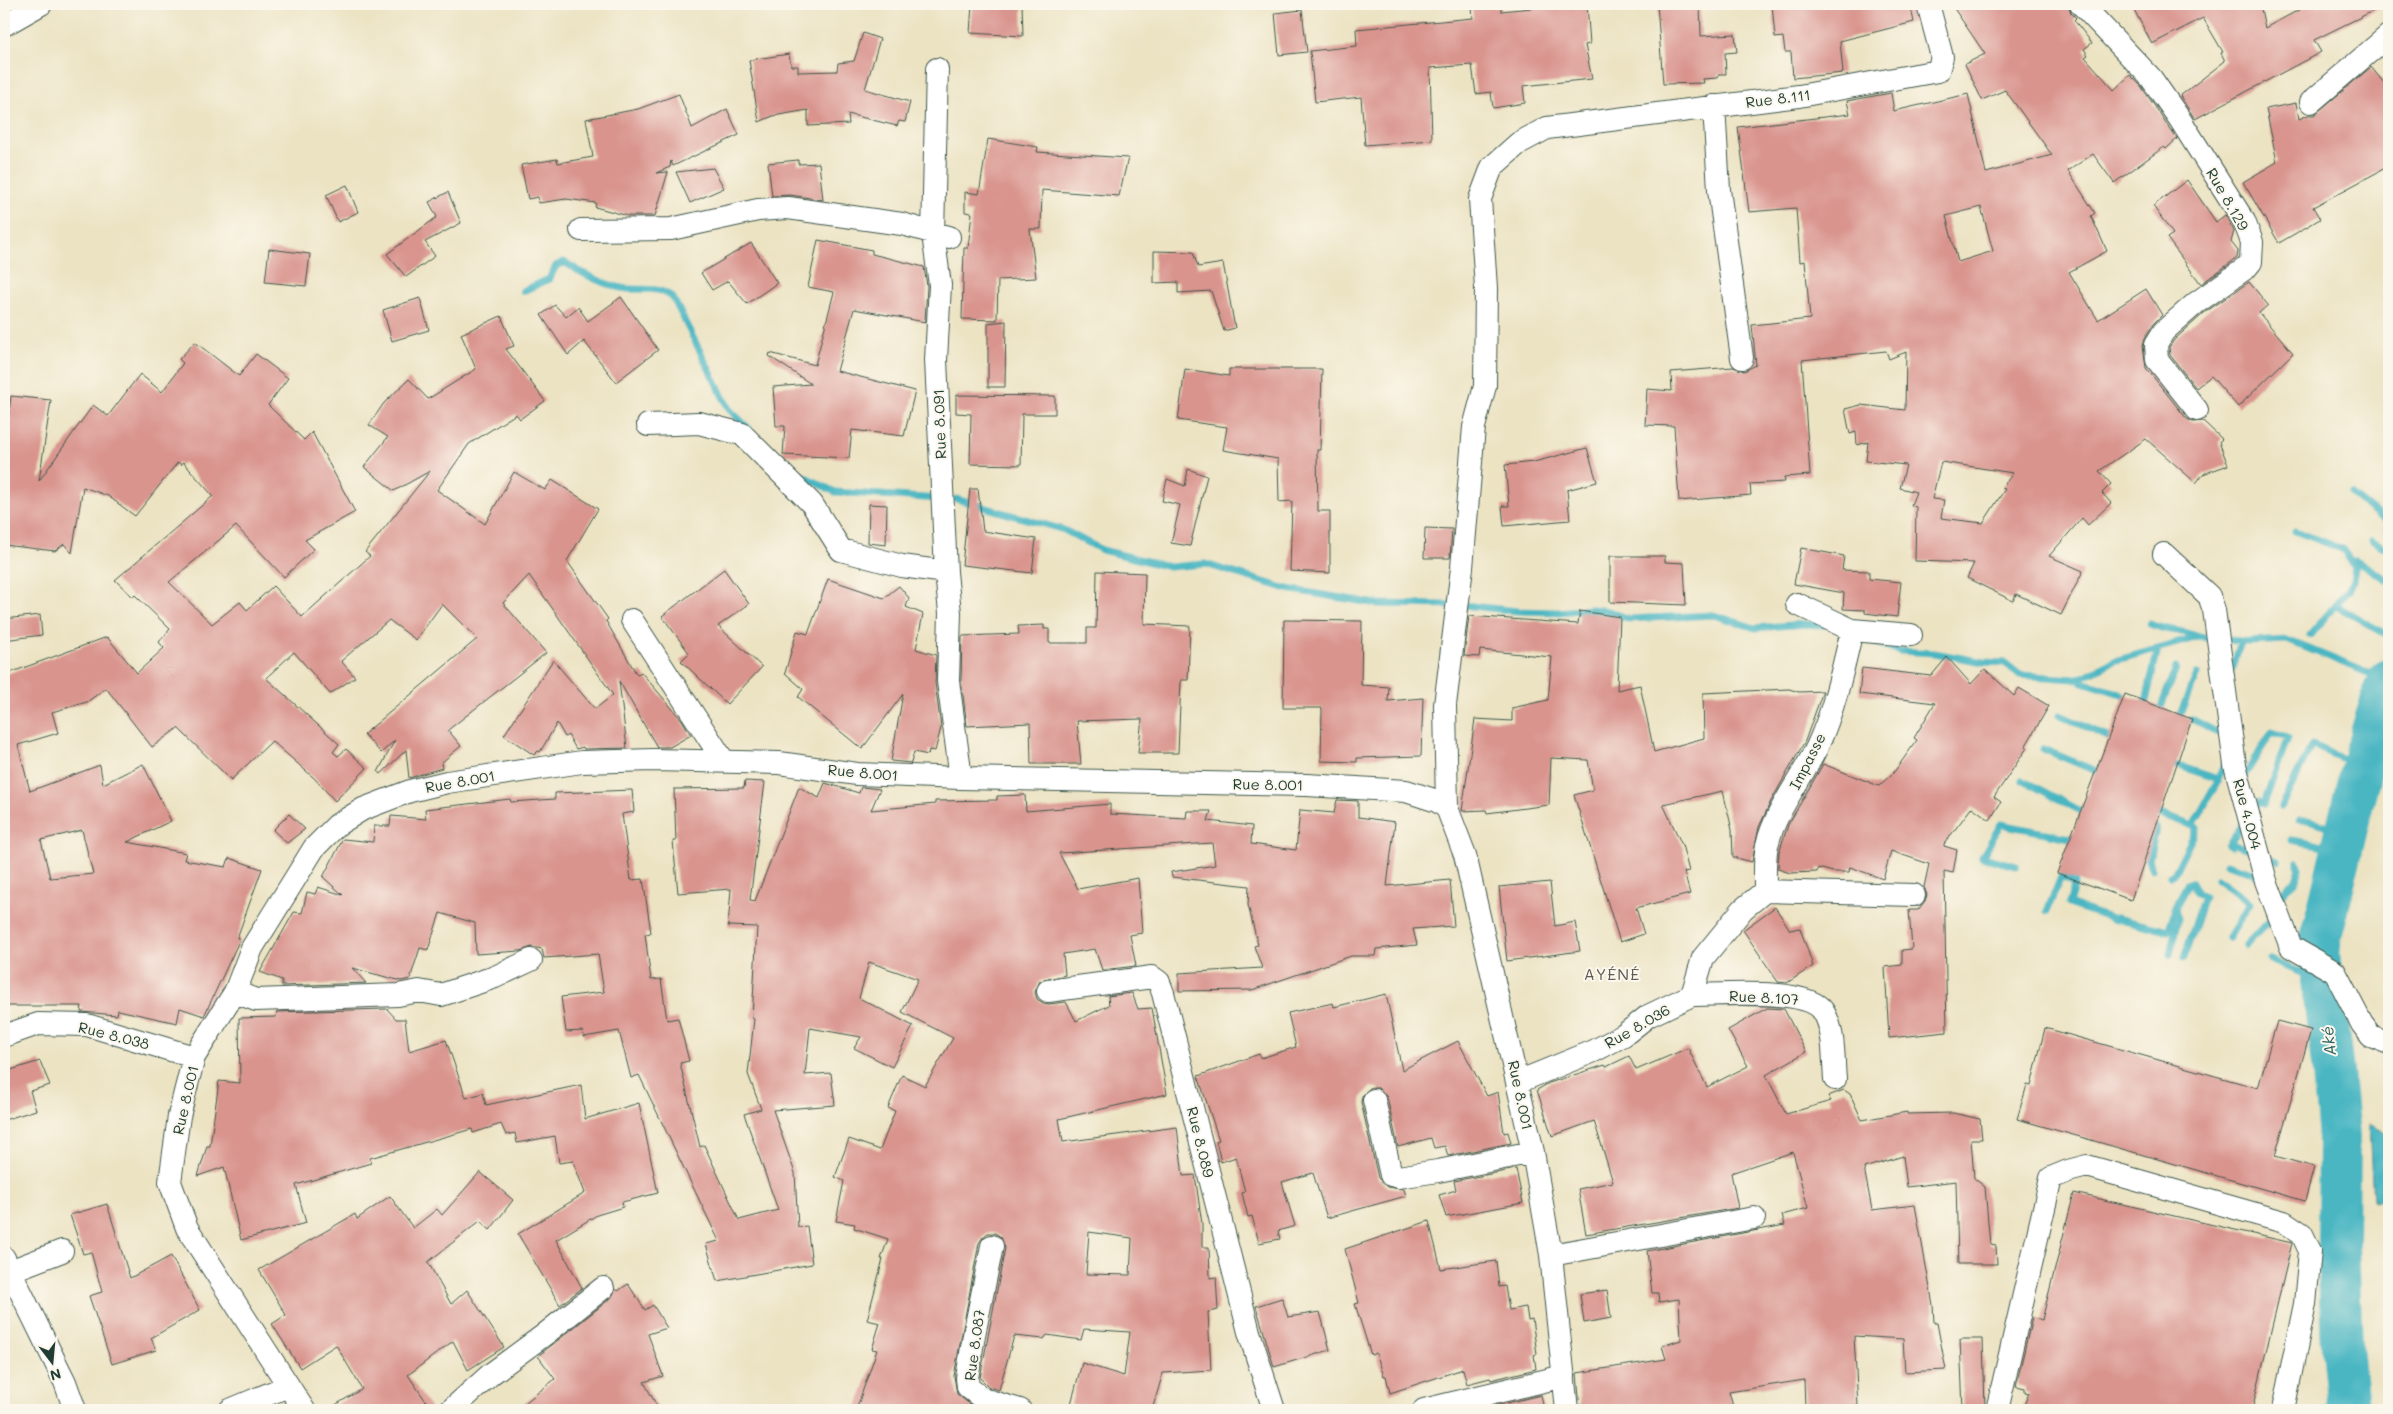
<svg xmlns="http://www.w3.org/2000/svg" width="2393" height="1414" viewBox="0 0 2393 1414" font-family="Mali,sans-serif">
  <style>
    .water { fill: #48b6c2; stroke: #347a7b }
    .lines { fill: none; stroke-linecap: round; stroke-linejoin: round }
    .stream { stroke: #48b6c2; stroke-width: 7 }
    .river { stroke: #48b6c2; stroke-width: 42 }
    .building { fill: #d9948e; fill-rule: evenodd }
    .minor-casing { stroke: #3e5649; stroke-width: 24 }
    .minor { stroke: #fff; stroke-width: 22 }
    .labels { text-anchor: middle; dominant-baseline: central; stroke-width: 4; stroke-linejoin: round; paint-order: stroke }
    .street-label { font-size: 15px; fill: #1f3d34; stroke: #fbf7ec }
    .neighbourhood-label { font-size: 16px; letter-spacing: 1px; fill: #605b54; stroke: #fbf7ec }
    .water-label { font-size: 16px; font-style: italic; fill: #2b615f; stroke: #fbf7ec }
  </style>
  <rect width="100%" height="100%" fill="#fbf7ec"/>
  <filter id="ink" filterUnits="userSpaceOnUse"><feTurbulence type="fractalNoise" baseFrequency=".02" numOctaves="2"/><feDisplacementMap in="SourceGraphic" scale="10" xChannelSelector="R" yChannelSelector="G"/><feConvolveMatrix kernelMatrix="1 2 1 2 8 2 1 2 1" color-interpolation-filters="sRGB"/></filter>
  <filter id="wash" filterUnits="userSpaceOnUse"><feTurbulence type="fractalNoise" baseFrequency=".0096" numOctaves="4" result="noise"/><feDisplacementMap in="SourceGraphic" scale="20" xChannelSelector="R" yChannelSelector="G"/><feGaussianBlur stdDeviation="1.12" result="paint"/><feColorMatrix in="noise" values="0 0 0 0 0 0 0 0 0 0 0 0 0 0 0 0 0 1.4 0 .05"/><feComposite in="paint" operator="in"/></filter>
  <g filter="url(#wash)">
    <rect width="100%" height="100%" fill="#ece3c3"/>
    <path class="water" d="M2369,1125L2389,1135V1198L2373,1202Z"/>
    <g class="lines">
      <path class="stream" d="M523,291L549,279L556,266L564,262C581,273 600,283 621,288C640,292 657,284 673,298L706,363
        M707,365L729,409L749,429
        M788,468L835,492L939,499
        M2352,494L2387,522L2389,515
        M956,499L1064,530L1102,550L1166,566
        M2387,528L2389,530
        M2295,531L2342,549L2355,567L2353,580L2349,589L2310,635
        M2373,541L2389,550
        M2356,560L2389,581
        M1169,567L1205,564L1287,589L1377,604L1454,605
        M1463,605L1517,611L1558,612L1591,609L1608,611L1629,619L1714,615L1755,628L1805,624L1823,625
        M2335,605L2389,636
        M2150,624C2166,631 2182,630 2199,637
        M1867,640L1900,651L1934,653L1984,662L2005,663L2020,675L2074,679L2083,677L2114,661L2199,637L2249,642L2287,640L2368,673L2387,676
        M2230,676L2240,645
        M2083,682L2124,695
        M2146,701L2157,653
        M2161,707L2176,668
        M2180,714L2197,674
        M2060,715L2108,737
        M2192,719L2226,737
        M2043,749L2096,771
        M2176,765L2218,779L2227,758
        M2243,778L2272,732L2288,737L2264,804
        M2022,780L2081,811
        M2281,807L2312,745L2350,762
        M2252,812L2259,802
        M2160,814L2193,826L2218,781
        M2299,820H2308L2335,828
        M2291,840L2330,847
        M2228,845L2245,821
        M2231,847L2232,844L2253,850
        M2263,855L2277,861
        M2226,864L2253,872L2257,876
        M2016,866L1982,857L2001,824L2070,838
        M2152,869L2149,859L2156,828
        M2170,876L2174,874L2197,828
        M2217,879L2250,903L2229,938
        M2279,895L2295,882L2300,868L2297,863
        M2047,911L2061,877L2075,883L2069,904L2115,920L2116,918L2168,931L2175,910
        M2246,945L2272,917L2275,920
        M2170,954L2178,918L2175,909L2187,884L2191,882L2197,893L2204,897L2184,958
        M2270,960L2308,976"/>
      <path class="river" d="M2348,1410L2342,1347L2338,1245L2339,1137L2333,1072L2319,955L2321,935C2344,851 2358,761 2389,680"/>
    </g>
    <g id="blocks">
      <path class="building" d="M972,4H1022L1023,36L970,33Z
        M1572,4H1587L1590,44L1585,45L1592,79L1523,86L1525,103L1493,108L1491,92L1476,94L1472,65L1430,68L1432,140L1365,145L1361,97L1315,102L1310,51L1357,46L1356,29L1473,18L1472,8L1501,7V11Z
        M1657,4H1700L1701,36L1735,34L1737,52L1725,53L1726,74H1719L1718,78L1703,79L1704,83L1663,84Z
        M1772,4H1910L1914,22L1840,41L1843,73L1793,78L1791,52H1785L1783,37L1775,38Z
        M1951,4H2068L2071,13L2076,18L2074,20L2092,43L2084,49L2088,55L2085,57L2114,90L2130,75L2141,86L2177,139L2166,149L2164,147L2114,183L2093,154L2068,171L2095,213L2091,216L2107,251L2069,272L2098,320L2146,289L2162,315L2153,324L2145,338L2143,345L2146,368L2187,419L2193,422L2203,421L2222,439L2219,442L2228,465L2203,474L2196,483L2146,439L2099,471L2111,484L2102,493L2111,503L2088,525L2082,518L2049,556L2083,571L2061,615L2016,594L2013,601L1967,578L1974,563L1915,561L1916,507L1911,505L1916,492L1900,488L1906,465L1866,461L1868,442L1857,445L1856,432L1850,434L1845,409L1861,405L1905,410L1906,352L1889,359L1886,351L1802,360L1810,475L1784,477L1785,482L1750,484L1751,495L1679,501L1674,426L1645,425L1647,389L1672,391L1671,372L1733,367L1744,371L1756,365L1752,325L1810,319L1805,261L1800,262L1796,208L1749,212L1738,127L1850,114L1847,101L1891,93L1894,111L1968,94L1986,173L2052,155L2005,90L1982,100L1965,64L1985,54ZM1981,207L1993,251L1958,262L1946,216ZM1941,462L2013,473L2002,488L2005,489L1983,523L1941,518L1944,500L1932,499Z
        M2131,4H2260L2265,28L2310,4H2387L2314,40L2321,52L2195,119L2180,96L2225,61L2221,53L2223,52L2203,18L2152,44Z
        M1302,10L1307,52L1279,55L1275,13Z
        M863,33L880,39L865,89L910,102L905,122L899,121L897,126L848,114L849,124L808,126V110L773,116L759,122L749,60L789,54L791,66H798V72L837,71L838,63L854,61Z
        M2371,67L2389,89V166L2313,207L2320,219L2279,243L2243,182L2277,162L2266,109L2296,103L2299,119L2308,115H2314Z
        M679,94L692,128L727,109L739,135L673,166L671,161L670,167L656,173L668,172L655,216H628L595,207L596,203L566,199L539,203L538,197L528,199L521,165L557,159L558,163L593,157L586,119L638,109Z
        M988,139L1038,147L1037,152L1128,158L1119,196L1042,190L1041,229H1030L1036,278L998,280L997,320L962,319L964,248H968L972,213L965,212V192L979,194Z
        M798,160V164L819,163L823,200L790,195L772,196L768,163Z
        M713,168L724,188L690,203L676,172Z
        M2187,180L2216,222L2225,215L2234,231L2231,242L2238,251L2237,258L2201,284L2167,238L2173,234L2153,206Z
        M347,185L358,212L338,222L326,195Z
        M448,192L461,223L425,242L435,256L406,277L387,254L437,217L429,202Z
        M818,240L872,250V254L924,267L927,286L925,322L854,309L837,371L915,391L904,436L852,430L849,458L783,455L785,426H776L773,387L811,384L769,356L770,353L815,365L834,292L808,287Z
        M751,243L777,283L747,304L728,281L712,290L701,273Z
        M269,249L310,254L306,286L265,282Z
        M1154,251L1193,252L1198,267L1223,263L1235,328L1224,331L1211,291L1178,293V282L1154,283Z
        M2249,282L2268,305L2259,313L2293,353L2238,407L2211,376L2196,388L2170,355L2169,347L2174,340L2204,313Z
        M621,297L658,350L616,382L584,341L568,355L541,315L555,305L566,317L578,307L588,321Z
        M420,298L429,330L392,341L383,310Z
        M501,316L514,346L506,349L545,401L520,419L516,414L469,444L437,490L485,524L514,472L545,490L552,480L598,509L567,561L608,619L606,621L637,675L641,672L682,720L691,735L670,747H657L619,681L627,748L584,749L583,747L576,749L568,735L565,737L557,723L540,752L538,751L534,755L504,735L553,660L595,709L613,695L529,575L503,603L546,653L448,730L461,746L441,763L442,768L409,778L406,750L381,774L378,772L395,740L381,753L364,734L477,639L442,604L416,640L389,620L341,661L355,677L330,694L294,652L266,678L339,744L333,752L338,756L346,749L367,768L335,801L314,778L272,741L231,780L178,728L152,747L106,688L87,702L52,712L58,733L18,745L30,791L100,765L103,784L143,764L171,821L127,842L186,853L184,860L226,867L229,858L262,869L237,938L240,939L204,1016L180,1008L177,1023L118,1010L117,1015L81,1012L82,1006H4V675L107,637L137,673L164,648L159,642L170,629L135,595L133,597L115,580L213,496L183,462L181,465L178,462L135,516L108,496L83,487L72,553L64,544L55,551L4,545V453L11,396L51,400L39,481L93,405L108,416L140,374L162,392L183,363L179,359L195,342L239,376L256,354L288,378L268,405L304,440L312,432L355,512L305,540L314,549L284,577L236,526L169,582L212,624L240,602L247,610L273,586L302,617L370,556L365,552L430,471L394,491L364,467L388,437L369,425L384,403L409,379L428,399L476,369L461,334ZM82,830L93,874L50,878L41,840Z
        M1006,321L1005,387H988V323Z
        M1185,369L1229,376V369H1322L1320,450H1317L1318,511H1330V573L1290,571L1292,501L1279,502L1278,459L1223,450L1227,427L1178,420Z
        M956,395L1055,396V414H1022L1021,465L970,464L971,414L956,413Z
        M1587,448L1597,482L1567,490L1570,520L1504,526L1502,506H1509L1505,465L1534,462Z
        M1188,469L1207,476L1190,546L1171,543L1180,505L1162,501L1167,479L1185,486Z
        M970,489H978L983,531L1036,539L1032,573L962,565Z
        M869,504L887,505L886,545L868,543Z
        M1425,528L1452,529L1450,558H1424Z
        M1801,548L1844,556L1842,570L1869,571V579L1901,582L1897,617L1865,613V610L1843,609L1844,593L1794,584Z
        M1610,556H1665V562L1684,563L1686,605L1610,602Z
        M724,569L749,604L718,626L762,667L727,704L681,661L689,653L662,616Z
        M1097,571L1145,573L1144,624L1190,626L1188,680H1181L1178,753H1138L1142,719L1077,721L1081,764H1031L1030,723L967,726L961,680L962,636L1019,634L1018,626L1044,625V629H1049V643H1087V628H1096Z
        M828,579L884,598L899,586L909,598L906,607L923,614L916,649L936,655L935,683L941,728L935,751L929,750L928,755L914,752L911,763L891,761L903,694L862,749L798,697L803,689L785,673L797,631L808,634Z
        M1580,611L1620,617L1617,690L1640,685L1654,752L1704,738L1703,693L1789,689L1799,692L1823,691L1805,741L1771,801L1759,827L1752,862L1733,857L1732,830L1723,791L1663,804L1682,845L1689,871L1684,872L1690,894L1636,908L1644,934L1620,942L1574,795L1593,790L1588,760L1551,758L1549,805L1487,813L1486,810L1462,811L1475,719L1512,721V708L1548,700L1552,657L1480,650L1479,657L1464,656L1469,616L1578,624Z
        M40,615L42,635L4,640V619Z
        M1284,620L1362,621L1361,685L1389,687L1388,701L1423,698L1421,756L1357,758V762L1321,761L1322,708H1283Z
        M1947,657L1971,684L1985,669L2014,696L2019,688L2049,706L2025,747L2027,748L1994,797L2001,802L1990,820L1972,807L1944,844V846L1957,850L1953,873L1944,871L1947,1032L1889,1038L1885,967L1902,965V950L1912,949L1909,910H1918L1925,901L1927,895L1924,887L1929,864L1891,851L1883,879L1850,867L1849,872H1833L1818,868L1817,872L1790,873L1778,869L1779,852L1788,825L1823,764L1879,786L1894,772L1917,740L1914,738L1935,703L1859,694L1862,668L1931,676Z
        M2125,694L2192,719L2131,900L2057,873Z
        M745,781L765,782L750,900L755,901L799,787L819,798L825,783L859,793L861,787L880,789L871,810L935,804V801L997,800V796L1025,795L1026,811L1110,804V814L1186,818L1187,811H1211L1208,821L1252,826L1251,844L1296,850L1300,810L1334,813L1337,800L1358,801V817L1395,822L1387,886L1450,880L1454,926L1413,929L1417,945L1376,949L1375,956H1351L1252,990L1179,991V973L1262,968L1254,946L1258,945L1248,905L1249,886L1172,877L1171,872L1215,865L1212,843L1059,853L1078,889L1138,878L1142,933L1130,935L1136,966L1102,970L1095,949L1063,954L1065,975L1040,981L1035,992L1037,999L1043,1003L1049,1004L1066,1002L1076,1021L1109,1005L1108,996L1132,993L1138,1009L1152,1008L1167,1094L1059,1119L1063,1142L1177,1127L1183,1176L1195,1175L1202,1224V1247H1209L1210,1278L1216,1277L1218,1310L1208,1312L1211,1370L1163,1373L1152,1410H1098L1071,1404L1082,1363L1124,1376L1130,1332L1084,1329L1081,1340L1047,1335L1044,1339L1014,1336L999,1390L989,1387L980,1378L1005,1248L1001,1237L995,1233H988L983,1237L979,1243L954,1376L957,1394L977,1410H856L877,1350L872,1349L880,1323L867,1320L883,1259H881L888,1239L854,1228L855,1224L836,1221L844,1181L835,1177L849,1139L880,1150L895,1111L888,1108L902,1075L925,1086L953,1038L902,1012L918,979L869,962L859,998L913,1026L892,1067L854,1048L861,1037L810,1028L805,1075L831,1073L835,1105L773,1110L795,1173L798,1227L807,1226L812,1264L717,1281L706,1244L719,1241L639,1075L631,1078L619,1031L584,1037L583,1031L566,1032L561,997L604,992L598,954L544,958L542,949L532,947L520,951L476,954L475,923L440,913L428,950L420,948L410,979L401,981L352,968L366,983L282,986V980L260,972L294,912L302,913L307,892L315,894L318,887L343,895L323,877L343,839L373,842L374,826H390L391,816L426,819L425,809L510,799L511,802L555,799V793L632,790L634,812L622,814L631,880L643,879L651,933L645,934L651,980L661,979L667,1020L678,1018L689,1061L680,1063L700,1147L704,1145L739,1220L778,1210L744,1114L761,1109L748,1074L754,1019L752,1018L757,927L728,926L731,889L678,893L673,841H676L674,789L744,788ZM1089,1232L1132,1238L1130,1275L1086,1274Z
        M289,814L305,829L287,843L273,830Z
        M1550,882L1555,926L1575,922L1580,951L1507,961L1499,887Z
        M1775,907L1790,930L1800,928L1813,966L1787,983L1778,982L1743,930Z
        M1386,994L1402,1070L1458,1041L1487,1096L1498,1092L1504,1133L1508,1132L1511,1143L1448,1156L1445,1146L1434,1148L1431,1138L1398,1147L1387,1097L1378,1088L1371,1087L1362,1096L1361,1102L1378,1178L1387,1187L1404,1189L1406,1196L1327,1218L1313,1173L1282,1182L1295,1226L1278,1231L1280,1239L1259,1243L1252,1216L1248,1217L1242,1193L1245,1192L1236,1157L1221,1162L1216,1141L1219,1140L1198,1076L1259,1054L1261,1058L1296,1047L1288,1013L1333,1003L1334,1007Z
        M1767,1008L1784,1009L1806,1052L1766,1075L1786,1114L1831,1101L1828,1096L1844,1090L1850,1094L1862,1120L1907,1112V1114L1953,1113L1980,1119L1982,1139H1971L1974,1178L1985,1187L1990,1245L1996,1246L1997,1264H1958L1956,1181L1907,1187L1903,1156L1864,1168L1872,1210L1915,1205L1933,1305L1934,1323H1937L1946,1370L1905,1372L1903,1339L1854,1336L1858,1406L1805,1408L1804,1380L1729,1392L1734,1410H1580L1577,1373L1666,1359L1662,1346L1681,1340L1679,1299L1659,1302L1658,1293H1652L1647,1251L1785,1225L1782,1215L1808,1208L1793,1152L1731,1173L1738,1208L1586,1234L1578,1189L1613,1182L1594,1121L1552,1136L1537,1090L1549,1083L1605,1065L1606,1067L1629,1056L1636,1070L1688,1048L1707,1087L1748,1066L1728,1030Z
        M387,1009L396,1019H405L409,1051L446,1040L466,1098L483,1093L486,1105L581,1085L585,1119L639,1103L658,1193L622,1202L623,1207L597,1215L556,1240L582,1288L560,1305L518,1234L585,1193L573,1161L559,1163L555,1136L517,1143L515,1133L506,1135L501,1124L473,1133L472,1129L370,1158L371,1163L296,1185L306,1223L241,1240L224,1167L198,1176L207,1146H210L219,1081L240,1083L239,1018L276,1017L277,1012Z
        M2277,1021L2311,1030L2275,1156L2314,1167L2305,1201L2017,1119L2027,1085L2031,1086L2045,1028L2258,1088Z
        M40,1061L50,1085L30,1091L36,1110L4,1120V1072Z
        M1516,1169L1523,1203L1446,1217L1439,1195L1456,1190L1454,1181Z
        M480,1172L513,1200L490,1230L480,1221L428,1262L451,1304L467,1290L504,1347L468,1370L453,1341L408,1375L432,1410H327L362,1389L336,1345L300,1368L272,1324L286,1315L259,1270L355,1214L357,1219L390,1196L413,1228L437,1209L442,1215Z
        M2074,1193L2292,1243L2252,1410H2022L2029,1393L2025,1392V1388L2016,1386L2032,1318L2042,1320Z
        M107,1204L130,1278L171,1256L200,1310L151,1338L156,1350L112,1364L89,1296L102,1292L91,1252L83,1254L70,1215Z
        M1429,1221L1441,1269L1496,1261L1499,1287L1505,1286L1509,1310L1526,1307L1528,1320L1532,1319L1537,1354L1534,1355L1536,1369L1491,1380L1490,1378L1467,1384L1463,1369L1390,1393L1386,1376H1384L1376,1353L1371,1355L1355,1304L1359,1303L1345,1249Z
        M628,1284L645,1310L653,1305L667,1328L648,1334L663,1376L644,1382L659,1410H516L555,1379L538,1356L611,1298L616,1289L618,1291Z
        M1607,1290L1611,1318L1584,1323L1580,1294Z
        M1282,1298L1288,1317L1320,1312L1330,1350L1274,1367L1256,1306Z
        M1960,1339H1983L1985,1410H1963Z
        M1541,1395L1544,1410H1496L1495,1406Z"/>
    </g>
  </g>
  <g filter="url(#ink)">
    <use href="#blocks" fill-opacity="0" stroke="#3e5649" stroke-width="1"/>
    <g class="lines">
      <defs>
        <path id="minor" d="M2081,4L2151,78L2179,118L2244,221L2252,242L2251,262L2246,268L2196,303L2164,331L2156,344L2157,360L2197,410
          M4,25L41,4
          M937,69L933,234L940,285L936,360L946,572L950,613L948,681L961,778
          M2311,102L2389,35
          M1714,106L1719,190L1742,358
          M581,230L671,229L758,210L788,208L902,224L949,237
          M648,425L699,423L742,434L812,504L841,550L902,566L946,572
          M2164,554L2209,596L2214,610L2235,765L2266,881L2291,947L2335,972L2362,1024L2371,1036L2389,1043
          M1797,604L1852,630L1911,635
          M632,620L723,760
          M1447,808L1445,705L1462,568L1474,427L1485,386L1486,288L1480,199L1492,167L1519,143L1547,128L1799,96L1938,71L1942,57L1928,4
          M1765,891C1765,876 1764,860 1767,845C1776,809 1801,780 1817,747C1834,710 1843,669 1852,630
          M1048,991L1152,977L1159,982L1163,993L1249,1332L1274,1410
          M235,992L256,1000L398,995L419,991L441,995L495,977L531,960
          M1692,995C1720,995 1807,987 1823,1011C1835,1030 1833,1058 1835,1079
          M4,1036L38,1024L87,1025L194,1057
          M1518,1082L1594,1051L1624,1035L1648,1016L1692,995L1703,958L1743,909L1765,891L1914,895
          M1374,1100L1391,1175L1398,1177L1438,1171L1533,1152
          M992,1246L974,1335L967,1378L968,1387L983,1399L1020,1410
          M1551,1255L1754,1218
          M4,1258L65,1382L75,1410
          M10,1271L62,1251
          M230,1410L288,1386
          M304,1410L187,1228L170,1182L179,1116L194,1057L235,992L252,948L314,848L337,825L363,809L410,791L447,782L582,762L654,760L779,763L857,774L961,778L1307,785L1406,791L1437,801L1447,808L1465,855L1533,1152L1551,1255L1567,1410
          M451,1410L491,1374L544,1335L603,1288
          M1424,1410L1564,1376
          M1999,1410L1998,1406L2051,1178L2068,1171L2087,1166L2284,1222L2302,1234L2310,1251L2305,1304L2283,1410"/>
      </defs>
      <use href="#minor" class="minor-casing"/>
      <use href="#minor" class="minor"/>
    </g>
  </g>
  <g class="labels">
    <g class="street-label">
      <text transform="translate(1778 98) rotate(-7)">Rue 8.111</text>
      <text transform="translate(2228 199) rotate(60)">Rue 8.129</text>
      <text transform="translate(939 424) rotate(-92)">Rue 8.091</text>
      <text transform="translate(1807 761) rotate(-63)">Impasse</text>
      <text transform="translate(863 772) rotate(5)">Rue 8.001</text>
      <text transform="translate(460 781) rotate(-10)">Rue 8.001</text>
      <text transform="translate(1268 784) rotate(1)">Rue 8.001</text>
      <text transform="translate(2248 814) rotate(75)">Rue 4.004</text>
      <text transform="translate(1764 997) rotate(3)">Rue 8.107</text>
      <text transform="translate(1637 1026) rotate(-30)">Rue 8.036</text>
      <text transform="translate(114 1035) rotate(14)">Rue 8.038</text>
      <text transform="translate(1521 1095) rotate(78)">Rue 8.001</text>
      <text transform="translate(185 1100) rotate(-77)">Rue 8.001</text>
      <text transform="translate(1201 1142) rotate(76)">Rue 8.089</text>
      <text transform="translate(974 1345) rotate(-82)">Rue 8.087</text>
    </g>
    <g class="neighbourhood-label">
      <text x="1612" y="973">AYÉNÉ</text>
    </g>
    <g class="water-label">
      <text transform="translate(2328 1041) rotate(-96)">Aké</text>
    </g>
  </g>
  <rect width="2393" height="1414" fill="none" stroke="#fbf7ec" stroke-width="20"/>
  <g transform="translate(52 1362) rotate(164)" stroke="#fbf7ec" stroke-width="4" paint-order="stroke">
  <path d="M0-4L9 19L0 12L-9 19Z" fill="#1f3d34"/>
  <text y="-8" font-size="14" font-weight="bold" text-anchor="middle" fill="#1f3d34">N</text>
  </g>
</svg>
